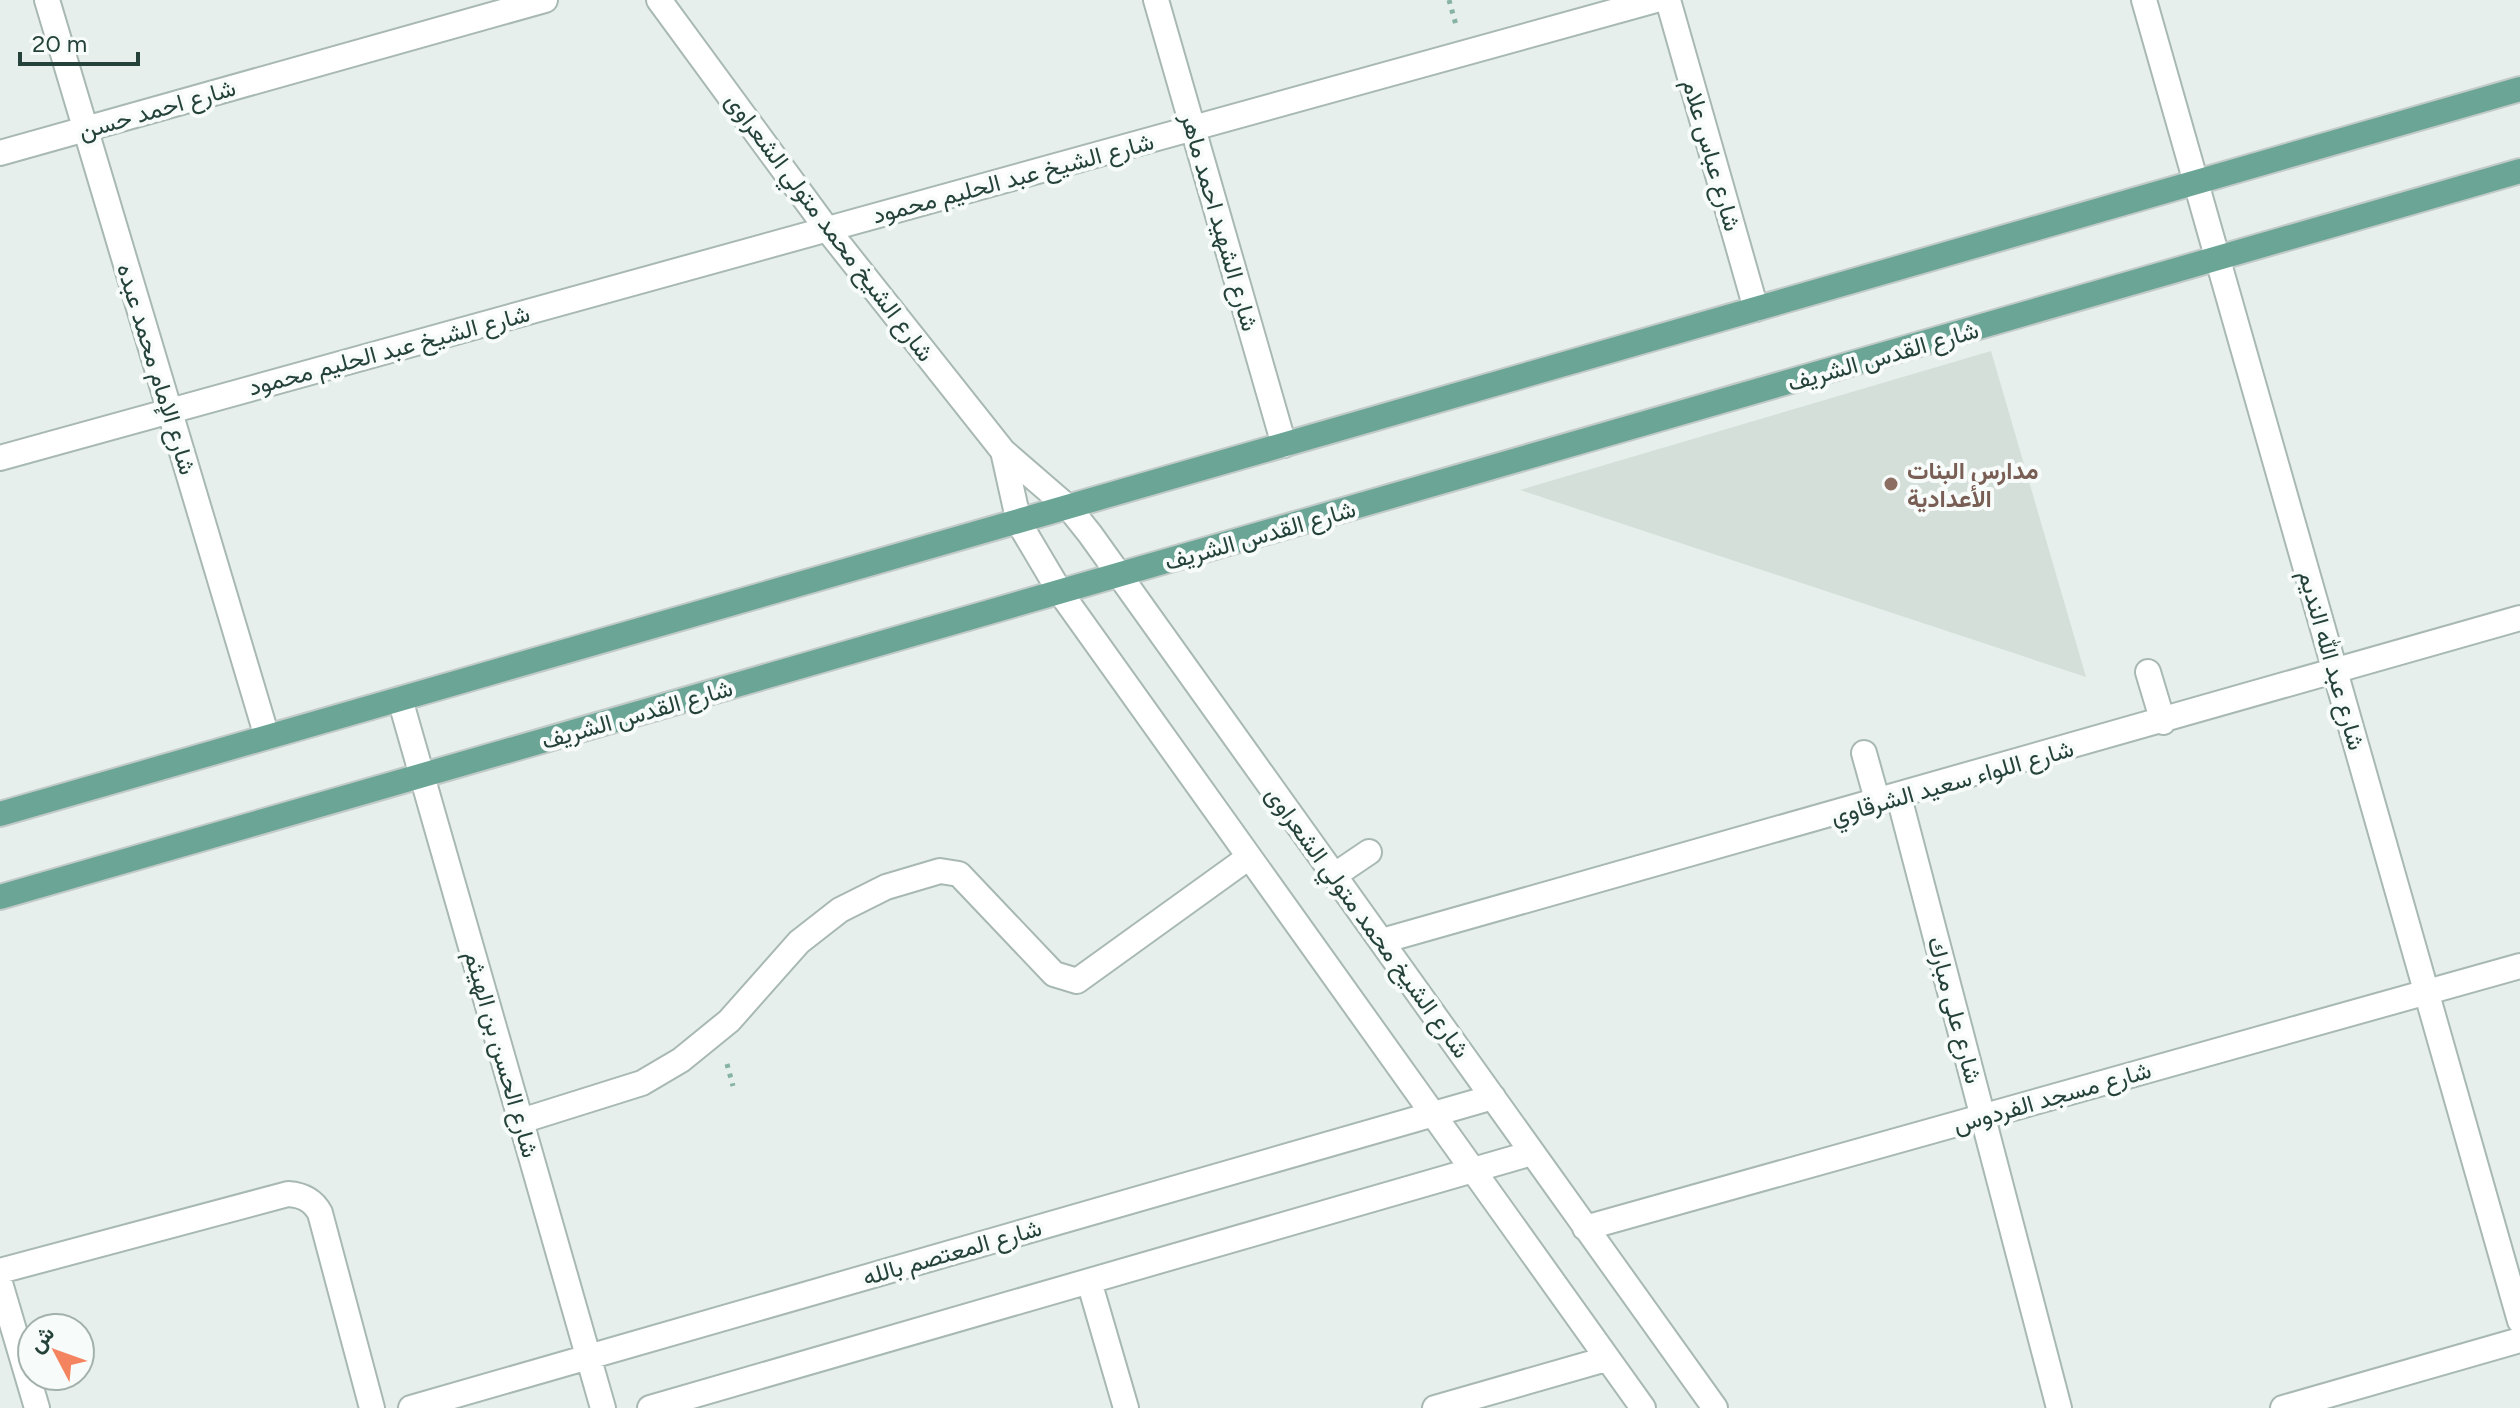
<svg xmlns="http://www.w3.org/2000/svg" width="2520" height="1408" viewBox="0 0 2520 1408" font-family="Figtree,Vazirmatn,sans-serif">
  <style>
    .built { fill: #d4dfda }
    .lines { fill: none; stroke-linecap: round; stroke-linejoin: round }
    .minor-casing { stroke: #a8b8b2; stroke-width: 28 }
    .major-casing { stroke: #c2cac8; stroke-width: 28 }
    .path { stroke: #86b3a5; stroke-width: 5; stroke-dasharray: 4 6; stroke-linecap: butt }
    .minor { stroke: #fff; stroke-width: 24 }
    .major { stroke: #6aa596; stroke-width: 24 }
    .education-dot { fill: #8d6e63; stroke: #f7fbf9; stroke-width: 3 }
    .labels { text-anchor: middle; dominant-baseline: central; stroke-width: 8; stroke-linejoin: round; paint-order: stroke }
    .street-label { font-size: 24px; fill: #24423a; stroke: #f7fbf9 }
    .education-label { font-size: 24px; font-weight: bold; fill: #785e54; stroke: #f7fbf9; text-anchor: start }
  </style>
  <rect width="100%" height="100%" fill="#e6efeb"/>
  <path class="built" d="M1991,351L2086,677L1520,490Z"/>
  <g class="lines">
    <defs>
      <path id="minor" d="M47,0L267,737
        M659,0L827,229L1003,451L1070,509L1090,534L1715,1408
        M1156,0L1284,445
        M1668,0L1756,309
        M2144,0L2520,1321
        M0,153L545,0
        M1003,451L1019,523L1060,592L1643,1408
        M0,458L1656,0
        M2148,672L2163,722
        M400,699L603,1408
        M1864,753L1878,803
        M1899,797L2059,1408
        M1335,875L1369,852
        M1382,941L2520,618
        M521,1121L642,1083L681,1060L729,1021L799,942L840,910L886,887L940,871L959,874L1054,974L1077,981L1249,857
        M1585,1228L2520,966
        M0,1271L288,1194C303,1195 313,1200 320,1213L372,1408
        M1089,1281L1126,1408
        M0,1283L37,1408
        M411,1408L1493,1097
        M650,1408L1532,1153
        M1435,1408L1606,1359
        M2283,1408L2520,1340"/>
      <path id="major" d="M0,814L2520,89
        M0,897L2520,171"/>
    </defs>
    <use href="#minor" class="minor-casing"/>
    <use href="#major" class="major-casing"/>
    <path class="path" d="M1449,0L1456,25
      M727,1064L733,1086"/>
    <use href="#minor" class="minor"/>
    <use href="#major" class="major"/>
  </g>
  <circle class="education-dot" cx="1891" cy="484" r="8"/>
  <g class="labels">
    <g class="street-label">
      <text transform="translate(157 109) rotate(-16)">شارع احمد حسن</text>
      <text transform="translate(1712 155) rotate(74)">شارع عباس علام</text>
      <text transform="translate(1013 178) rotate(-15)">شارع الشيخ عبد الحليم محمود</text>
      <text transform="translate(1220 222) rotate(74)">شارع الشهيد احمد ماهر</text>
      <text transform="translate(830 227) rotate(53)">شارع الشيخ محمد متولي الشعراوى</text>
      <text transform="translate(389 350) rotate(-15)">شارع الشيخ عبد الحليم محمود</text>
      <text transform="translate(1883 356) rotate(-16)">شارع القدس الشريف</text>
      <text transform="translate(157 369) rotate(73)">شارع الإمام محمد عبده</text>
      <text transform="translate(1260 535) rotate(-16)">شارع القدس الشريف</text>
      <text transform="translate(2332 660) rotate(74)">شارع عبد الله النديم</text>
      <text transform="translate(637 714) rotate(-16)">شارع القدس الشريف</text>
      <text transform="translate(1952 782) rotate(-16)">شارع اللواء سعيد الشرقاوي</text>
      <text transform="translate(1368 922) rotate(54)">شارع الشيخ محمد متولي الشعراوى</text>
      <text transform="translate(1955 1010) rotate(75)">شارع على مبارك</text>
      <text transform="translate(502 1054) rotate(74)">شارع الحسن بن الهيثم</text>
      <text transform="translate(2052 1097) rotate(-16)">شارع مسجد الفردوس</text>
      <text transform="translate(952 1252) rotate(-16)">شارع المعتصم بالله</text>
    </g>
    <g class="education-label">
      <text x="1907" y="470">مدارس البنات<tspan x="1907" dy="28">الأعدادية</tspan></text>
    </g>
  </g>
  <g transform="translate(56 1352) rotate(311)"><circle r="38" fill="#f7fbf9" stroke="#a3b1ad" stroke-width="2"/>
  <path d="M0-6L14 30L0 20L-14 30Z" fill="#f4845f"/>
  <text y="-12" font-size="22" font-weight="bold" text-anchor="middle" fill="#24423a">ش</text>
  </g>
  <path d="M20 52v12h118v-12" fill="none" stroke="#24423a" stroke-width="4"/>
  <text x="32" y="52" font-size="24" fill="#24423a" stroke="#f7fbf9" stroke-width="6" paint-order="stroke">20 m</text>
</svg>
